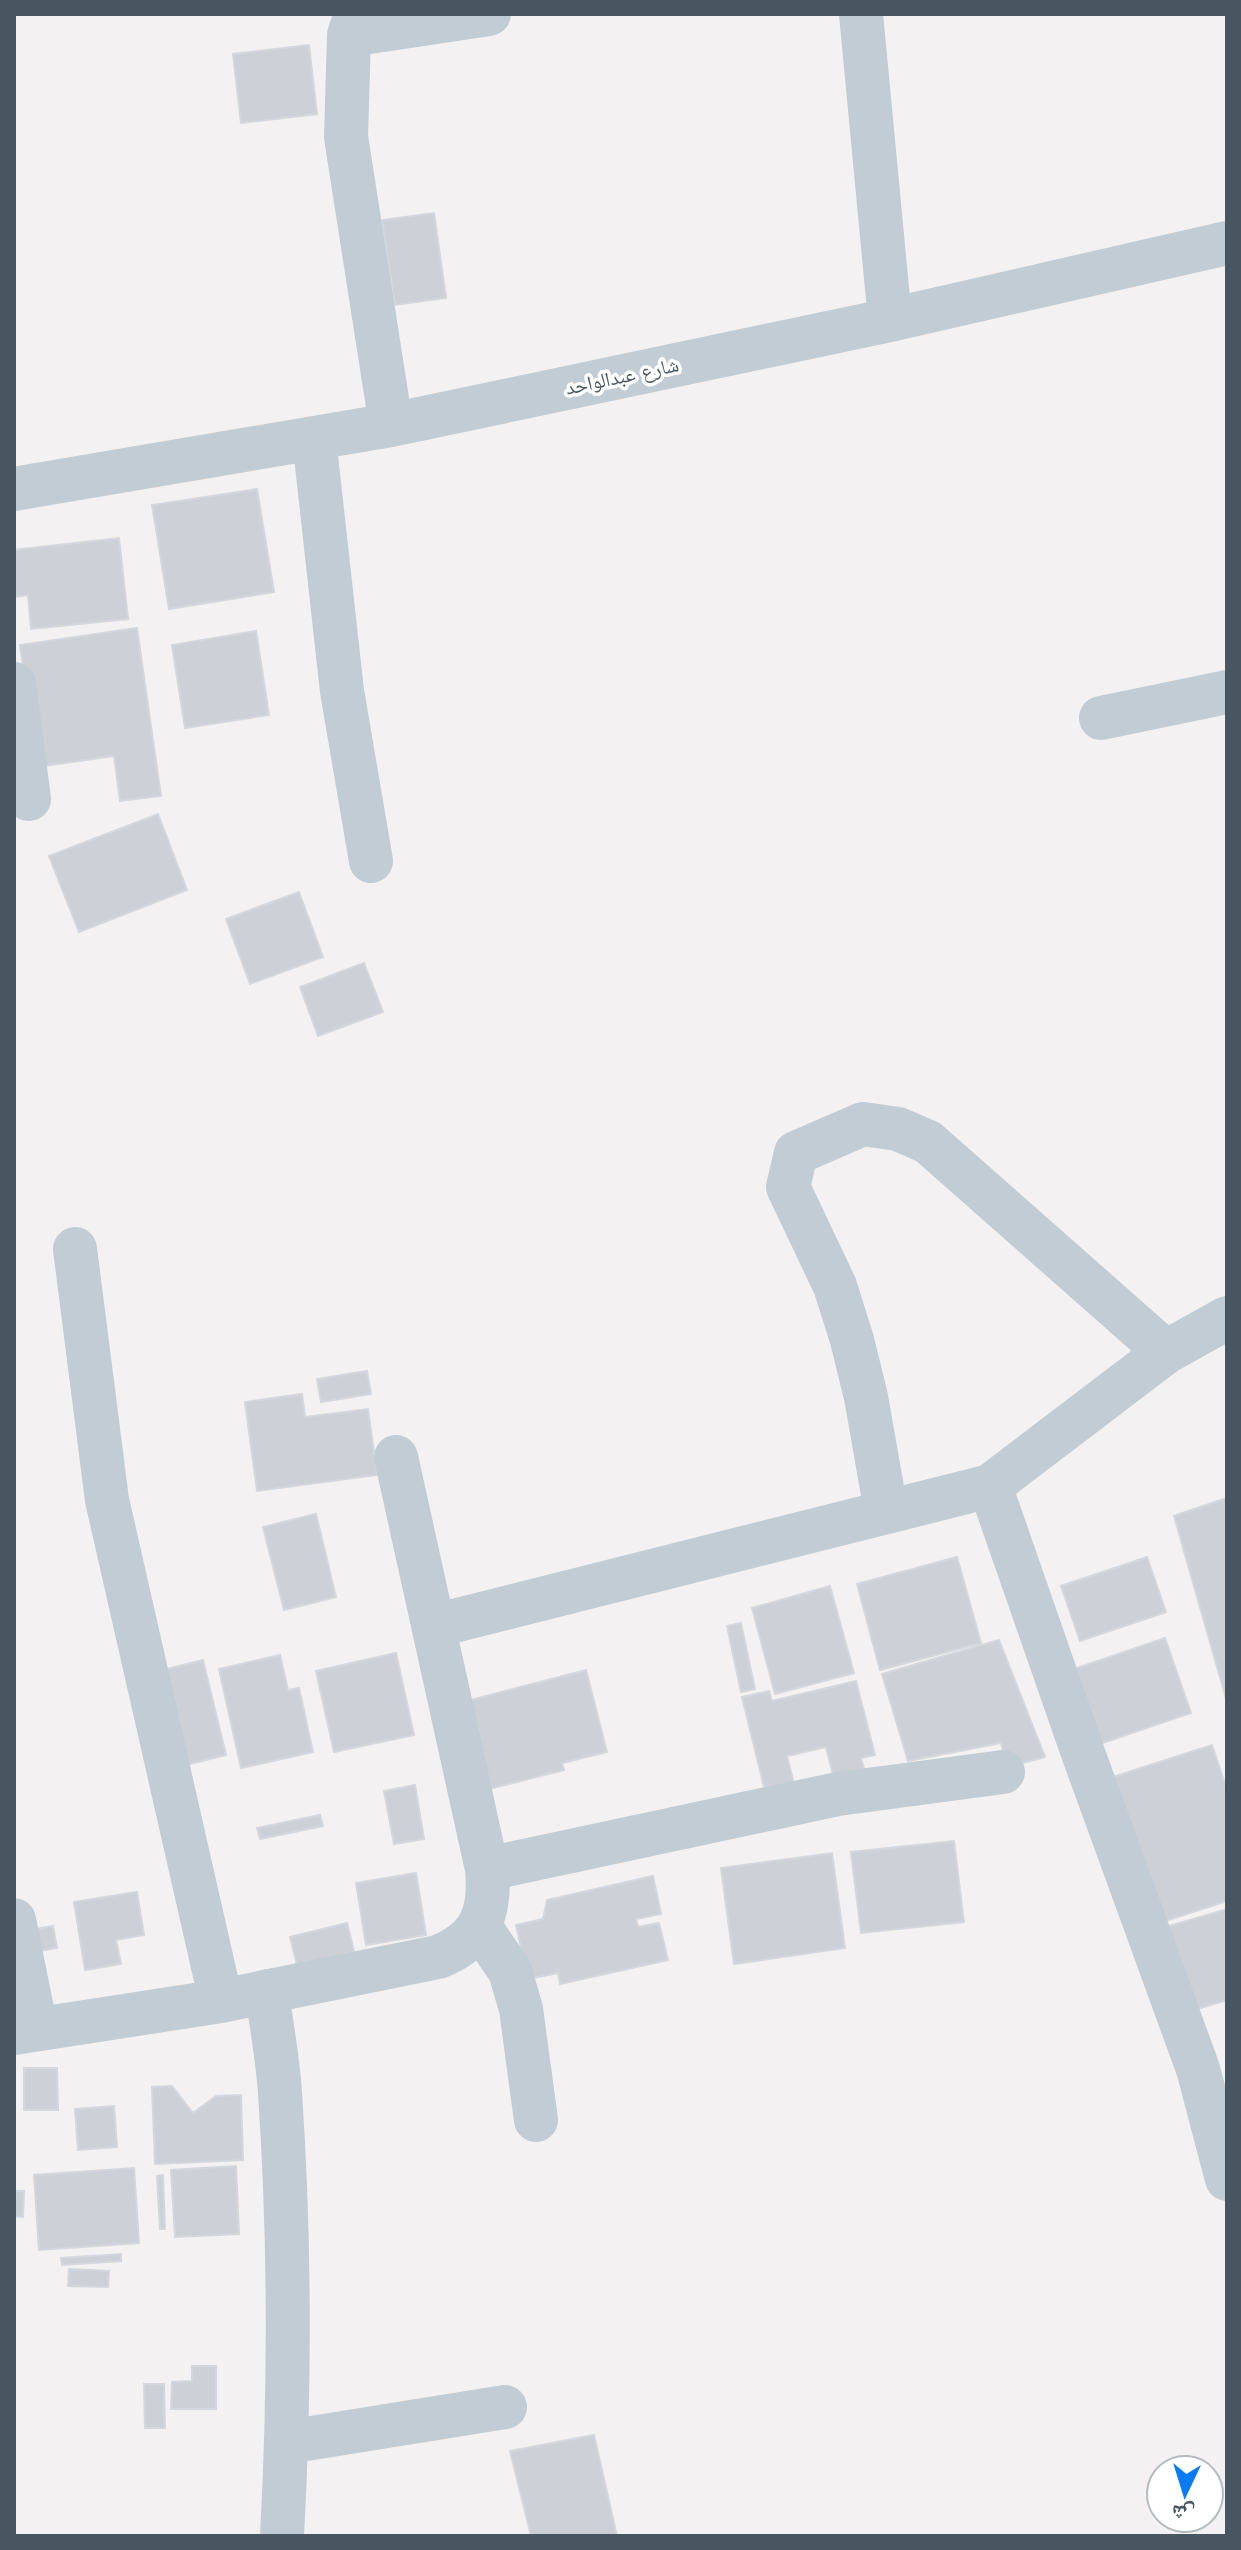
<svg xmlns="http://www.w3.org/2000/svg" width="1241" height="2550" viewBox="0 0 1241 2550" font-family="'Work Sans','Noto Naskh Arabic',sans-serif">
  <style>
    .building { fill: #cdd0d6; stroke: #d4d7dd; stroke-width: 2 }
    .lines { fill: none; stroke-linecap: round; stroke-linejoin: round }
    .minor { stroke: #c1ccd4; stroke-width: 44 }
    .labels { text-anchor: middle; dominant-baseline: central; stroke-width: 7; stroke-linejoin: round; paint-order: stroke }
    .street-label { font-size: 20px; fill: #475660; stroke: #fff }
  </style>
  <rect width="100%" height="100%" fill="#f3f1f1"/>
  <path class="building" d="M309,45L317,114L241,123L233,54Z
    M434,213L446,298L395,305L382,220Z
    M257,489L274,592L169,609L152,505Z
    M119,538L128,619L31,629L28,595L14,597V550Z
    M137,628L161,796L120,801L114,756L37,767L20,645Z
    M256,631L269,715L185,728L172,645Z
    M158,814L187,890L79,932L49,856Z
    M299,892L323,957L250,984L226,919Z
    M364,963L383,1012L318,1036L300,987Z
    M367,1371L371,1394L321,1402L317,1379Z
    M302,1394L305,1417L368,1409L377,1475L257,1491L245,1402Z
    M1227,1498V1702L1174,1516Z
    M316,1514L336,1597L284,1610L263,1527Z
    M957,1557L981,1643L880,1670L857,1584Z
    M1147,1557L1166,1612L1080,1641L1061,1586Z
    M830,1586L854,1673L775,1694L752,1608Z
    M741,1623L755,1689L741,1692L727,1626Z
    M1165,1638L1191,1713L1094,1746L1068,1671Z
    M999,1640L1045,1757L1007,1767L1001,1743L908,1761L882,1674Z
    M396,1653L414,1735L334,1752L316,1671Z
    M280,1655L288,1690L299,1688L313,1752L241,1768L219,1669Z
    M203,1660L226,1755L174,1768L151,1673Z
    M586,1670L607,1752L562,1763L564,1770L489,1789L467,1701Z
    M856,1681L875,1755L861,1758L865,1772L834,1779L826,1747L787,1756L795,1788L766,1795L742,1697L769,1691L772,1701Z
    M1212,1745L1227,1790V1901L1159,1923L1110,1778Z
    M415,1785L424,1839L394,1844L384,1791Z
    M320,1815L323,1826L260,1839L257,1828Z
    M954,1841L964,1922L861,1933L851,1852Z
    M832,1853L845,1948L734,1964L721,1868Z
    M416,1873L426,1935L366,1945L356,1883Z
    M653,1876L661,1914L636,1919L638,1927L659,1923L668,1960L560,1984L558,1973L528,1979L516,1925L543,1919L547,1900Z
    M137,1892L144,1935L116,1940L121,1964L85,1970L74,1902Z
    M1227,1909V2000L1191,2011L1166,1927Z
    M347,1923L355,1955L298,1969L290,1937Z
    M53,1926L57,1948L39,1951L36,1929Z
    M24,2068H57L58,2110H24Z
    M172,2086L193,2113L216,2096L241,2095L243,2160L155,2164L152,2087Z
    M114,2106L117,2147L78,2150L75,2109Z
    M236,2166L239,2234L175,2237L171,2170Z
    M134,2168L139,2243L39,2250L34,2175Z
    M163,2175L165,2229H160L157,2176Z
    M14,2191H24L23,2217L14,2216Z
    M121,2254V2261L62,2265L61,2258Z
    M69,2269L109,2271L108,2287L68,2286Z
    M192,2366H216V2409H171L172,2382L192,2381Z
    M144,2384H164L165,2428H145Z
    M594,2435L617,2536H531L510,2451Z"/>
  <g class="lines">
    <path class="minor" d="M356,14L349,35L346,137L391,425
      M861,14L890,320
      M349,35L489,14
      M314,438L342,691L371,861
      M14,489L391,425L890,320L1227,243
      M14,684L29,799
      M1101,718L1227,692
      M75,1249L107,1500L221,2001
      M990,1486L1083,1753L1198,2069L1227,2179
      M886,1511L866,1397L852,1340L835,1286L788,1187L796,1153L863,1124L898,1129L928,1142L1166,1352
      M434,1626L990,1486L1166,1352L1227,1318
      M487,1869L838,1794L1003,1772
      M14,1920L36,2029
      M480,1927L510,1971L521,2009L536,2120
      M267,1991C271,2025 278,2059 280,2093C290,2240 290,2389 282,2536
      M14,2033L221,2001L438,1957C481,1940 491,1913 487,1869L396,1457
      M287,2442L505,2407"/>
  </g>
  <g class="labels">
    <g class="street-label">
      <text transform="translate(622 376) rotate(-12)">شارع عبدالواحد</text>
    </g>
  </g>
  <rect width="1241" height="2550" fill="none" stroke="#475660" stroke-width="32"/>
  <g transform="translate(1185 2494) rotate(184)"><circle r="38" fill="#ffffff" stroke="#b5bbbf" stroke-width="2"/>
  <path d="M0-6L14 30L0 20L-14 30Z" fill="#097cf5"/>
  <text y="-12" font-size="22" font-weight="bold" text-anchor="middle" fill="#475660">ش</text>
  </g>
</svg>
